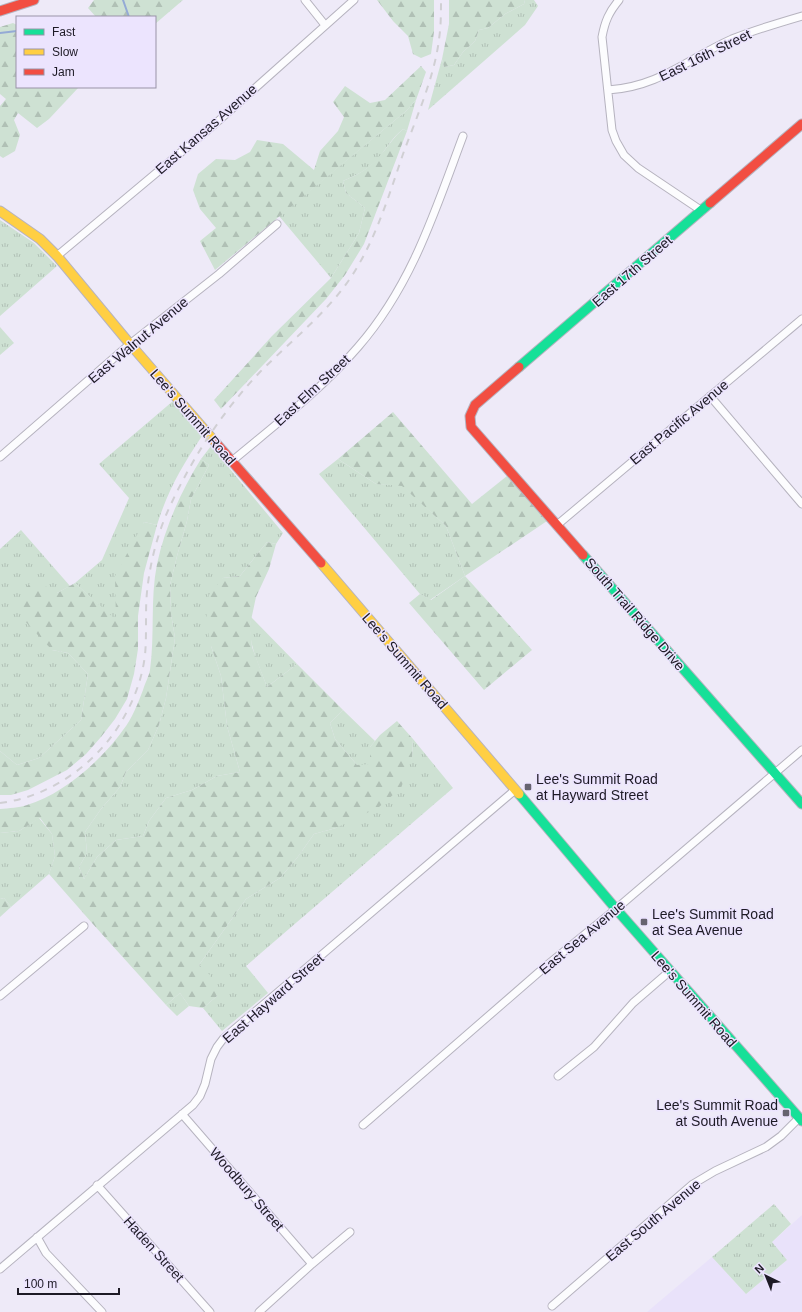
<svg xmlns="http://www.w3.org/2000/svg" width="802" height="1312" viewBox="0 0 802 1312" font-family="Helvetica,sans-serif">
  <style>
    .built { fill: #e9e2fa }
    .grass { fill: url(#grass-tufts) }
    .forest { fill: url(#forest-firs) }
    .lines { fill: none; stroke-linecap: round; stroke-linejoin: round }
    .stream { stroke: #94aad5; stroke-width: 2 }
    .street-casing { stroke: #b6b3bf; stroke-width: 9 }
    .fast-casing { stroke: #b6b3bf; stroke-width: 11 }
    .slow-casing { stroke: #b6b3bf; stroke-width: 11 }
    .jam-casing { stroke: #b6b3bf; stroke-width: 11 }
    .street { stroke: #fcfcfe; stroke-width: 7 }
    .fast { stroke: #16e098; stroke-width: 9 }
    .slow { stroke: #ffcf43; stroke-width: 9 }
    .jam { stroke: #f24e42; stroke-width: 9 }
    .rail { stroke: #d0cfd3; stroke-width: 2; stroke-dasharray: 7 7; stroke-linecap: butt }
    .poi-dot { fill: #66636f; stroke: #ece4fe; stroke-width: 1.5 }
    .labels { text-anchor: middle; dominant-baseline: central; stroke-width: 3; stroke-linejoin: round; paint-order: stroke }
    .street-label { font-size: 14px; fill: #1d1a25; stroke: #ece4fe }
    .poi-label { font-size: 14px; fill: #1d1a25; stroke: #ece4fe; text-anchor: start }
  </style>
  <defs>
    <pattern id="grass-tufts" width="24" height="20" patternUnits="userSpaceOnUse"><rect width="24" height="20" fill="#cee1d3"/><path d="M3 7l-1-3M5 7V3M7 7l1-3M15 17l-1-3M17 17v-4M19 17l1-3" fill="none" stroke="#b0c0b5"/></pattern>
    <pattern id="forest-firs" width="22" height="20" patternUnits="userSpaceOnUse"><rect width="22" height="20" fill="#cee1d3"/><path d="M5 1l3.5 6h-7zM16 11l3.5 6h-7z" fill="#b0c0b5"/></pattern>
  </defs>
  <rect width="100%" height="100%" fill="#eeeaf8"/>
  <path class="built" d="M802,1215V1312H647L712,1257L746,1294L787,1260L772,1242Z"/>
  <path class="grass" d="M525,0H534L538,6L525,25L428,110L442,59L444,67L454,65L463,52L475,41L479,30L488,28L505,14L524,4Z
    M416,100L407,131L403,129C391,139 387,148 378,159C369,169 355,176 343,181L346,193L365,208L359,233L331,278L279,216L406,111Z
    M0,220L34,243L57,266L0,316Z
    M0,327L14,343L0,355Z
    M173,401L202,436C182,466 168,490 157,525L144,522L116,621L75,583L102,560L129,498L99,464Z
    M211,446L283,533L276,544L267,542L240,576L223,578L211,646L221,676L227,726L240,772L217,776L192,790L166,798L149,821L143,836L116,840L97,857L84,879L79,867L87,853L85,832L101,809L120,787L126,772L148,750L159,725L166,698L175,638L171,614L170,585L177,556L187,521L191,499L209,465L201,459Z
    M338,459L376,484L402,485L446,526L465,576L430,600L420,594L319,474Z
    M21,530L70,586L57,593L52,650L68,653L88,674L81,720L39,758L17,765L0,751V549Z
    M251,617L297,664L267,687C259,665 246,641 251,617Z
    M343,710L375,741L370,747V765H357L335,739L330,723Z
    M413,739L453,788L246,966L268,993L222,1031L203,1008L217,996L199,965L246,899L280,878L297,858L314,834L336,828L412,758Z
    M39,818L52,834L55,856L49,874L11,907L4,898L0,899V833L19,831Z
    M180,993L189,1006L177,1016L166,1005Z
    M774,1204L791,1224L772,1242L787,1260L746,1294L712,1257Z"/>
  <path class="forest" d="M94,0H183L155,24V17H96L88,8Z
    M377,0H434V32L431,54L421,58L413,54L408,36L393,21Z
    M449,0H525L524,4L505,14L488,28L479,30L475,41L463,52L454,65L444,67L442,59L449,24Z
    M13,23L17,25V87H79L49,119L37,128L18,113L14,120L20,135L15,151L3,158L0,156V106L6,99L0,94V27Z
    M421,66L426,72L416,100L406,111L215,270L200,241L216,228L200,209L193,190L198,174L216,159L235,160L250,152L257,140L283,144L314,170L320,151L338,131L344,117L333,102L345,86L370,103L385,100Z
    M403,129L407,131L364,244L345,275L326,299L221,409L214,400L272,336L331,278L359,233L365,208L346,193L343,181C355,176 369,169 378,158C387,148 392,139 403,129Z
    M393,412L472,504L507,476L547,521L465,576L532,650L484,690L409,603L420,594L431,600L465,576L446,526L402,486L376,484L338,459Z
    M201,459L209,465L191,499L187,521L177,556L170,585L171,614L175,638L166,698L159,725L148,750L126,772L120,787L101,809L85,832L87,853L79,867L84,879L97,857L116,840L143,836L149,821L166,798L192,790L217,776L240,772L227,726L221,676L211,646L206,620L209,595L223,578L240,576L267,542L276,544L269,569L256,597L250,625L252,647L267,687L297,664L343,710L330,723L335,739L357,765L370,764V747L380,735L397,721L413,739L412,758L401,788L379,807L336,828L314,834L297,858L280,878L246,899L199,965L212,977L217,996L203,1008L189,1006L180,993L166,1005L92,923L49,874L55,856L52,834L40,818L19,831L0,833V809C9,808 19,808 27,805C62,795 102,760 123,730C132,719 138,703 143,690C145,683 149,676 150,670C155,635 150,599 157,564C165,527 181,491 201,459Z
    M144,522L157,525L144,573L138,616V649L134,674L127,699L115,719L101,737L86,754L67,770L28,790L11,795H0V751L17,765L39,758L81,720L88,674L68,653L52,650L22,618L23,592L33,579L57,593L75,583L116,620L115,576Z
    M4,898L11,907L0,917V899Z"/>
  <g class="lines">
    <path class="stream" d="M123,0L129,17
      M0,33L17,31"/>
    <defs>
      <path id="street" d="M305,0L325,25
        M619,0C609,12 605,21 602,37L612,130L616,141L624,155L638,168L702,211
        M608,90C659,87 687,59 732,39C754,30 778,23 802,16
        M57,256L216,123L354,0
        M710,396L802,504
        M0,457L130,344L219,274L277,224
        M232,461C275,425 321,390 358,347C412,285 435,211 463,136
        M557,525L802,319
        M0,996L84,926
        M558,1076L594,1047L633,1003L670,971
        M182,1114L312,1264
        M363,1125L546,966L616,909L802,750
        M97,1185L210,1312
        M37,1237L46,1253L102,1312
        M0,1269L193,1105L200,1096L205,1084L211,1059L217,1047L223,1039L515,790
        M552,1306L693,1184L715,1171L766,1147L781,1136L799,1118
        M259,1312L312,1264L350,1232"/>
      <path id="fast" d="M519,367L710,203
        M583,555L802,804
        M519,794L616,909L802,1121"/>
      <path id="slow" d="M0,211L40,239L57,256L130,344L216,443
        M321,563L519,794"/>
      <path id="jam" d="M0,11L34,0
        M710,203L802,124
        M519,367L475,405L470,416L471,427L583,555
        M216,443L321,563"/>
    </defs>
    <use href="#street" class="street-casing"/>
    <use href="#fast" class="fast-casing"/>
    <use href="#slow" class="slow-casing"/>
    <use href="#jam" class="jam-casing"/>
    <use href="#street" class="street"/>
    <use href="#fast" class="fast"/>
    <use href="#slow" class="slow"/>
    <use href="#jam" class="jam"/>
    <path class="rail" d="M0,803C48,797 92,767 118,727C132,705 142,681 145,655C147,634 145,613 147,592C150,562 158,531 171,504C194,455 223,411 260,372C285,347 313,324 336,297C371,256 386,204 403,154C416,119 435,75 439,39C441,26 441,13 441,0"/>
  </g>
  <g class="poi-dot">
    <rect x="524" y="783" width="8" height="8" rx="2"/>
    <rect x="640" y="918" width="8" height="8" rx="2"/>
    <rect x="782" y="1109" width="8" height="8" rx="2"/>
  </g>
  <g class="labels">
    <g class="street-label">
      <text transform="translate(705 55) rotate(-26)">East 16th Street</text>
      <text transform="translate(206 129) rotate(-41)">East Kansas Avenue</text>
      <text transform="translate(632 271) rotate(-41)">East 17th Street</text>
      <text transform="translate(138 340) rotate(-40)">East Walnut Avenue</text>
      <text transform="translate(312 390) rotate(-43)">East Elm Street</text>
      <text transform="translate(193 417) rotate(49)">Lee's Summit Road</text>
      <text transform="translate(679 422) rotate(-40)">East Pacific Avenue</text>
      <text transform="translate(635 614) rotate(49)">South Trail Ridge Drive</text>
      <text transform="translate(405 661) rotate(49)">Lee's Summit Road</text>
      <text transform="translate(582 937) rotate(-40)">East Sea Avenue</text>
      <text transform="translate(273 998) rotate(-41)">East Hayward Street</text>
      <text transform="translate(694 999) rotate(49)">Lee's Summit Road</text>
      <text transform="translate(247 1189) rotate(49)">Woodbury Street</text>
      <text transform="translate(653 1220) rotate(-40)">East South Avenue</text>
      <text transform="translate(154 1249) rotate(48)">Haden Street</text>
    </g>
    <g class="poi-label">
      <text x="536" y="779">Lee's Summit Road<tspan x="536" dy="16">at Hayward Street</tspan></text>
      <text x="652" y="914">Lee's Summit Road<tspan x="652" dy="16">at Sea Avenue</tspan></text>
      <text x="778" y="1105" text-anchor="end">Lee's Summit Road<tspan x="778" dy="16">at South Avenue</tspan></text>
    </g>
  </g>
  <rect x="16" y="16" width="140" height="72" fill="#ece4fe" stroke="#9993a7"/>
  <rect x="24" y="29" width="20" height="6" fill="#16e098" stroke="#9993a7"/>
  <text x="52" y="36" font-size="12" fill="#1d1a25">Fast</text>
  <rect x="24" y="49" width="20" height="6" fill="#ffcf43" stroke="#9993a7"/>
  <text x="52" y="56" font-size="12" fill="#1d1a25">Slow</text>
  <rect x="24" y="69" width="20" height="6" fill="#f24e42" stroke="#9993a7"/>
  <text x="52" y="76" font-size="12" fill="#1d1a25">Jam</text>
  <g transform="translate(766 1276) rotate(317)" stroke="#ece4fe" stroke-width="3" paint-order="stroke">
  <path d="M0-3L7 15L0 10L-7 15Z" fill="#1d1a25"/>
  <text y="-6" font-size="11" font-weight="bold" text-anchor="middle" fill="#1d1a25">N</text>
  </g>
  <path d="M18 1288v6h101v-6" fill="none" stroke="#1d1a25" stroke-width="2"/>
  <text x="24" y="1288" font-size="12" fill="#1d1a25" stroke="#ece4fe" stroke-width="3" paint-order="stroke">100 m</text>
</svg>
